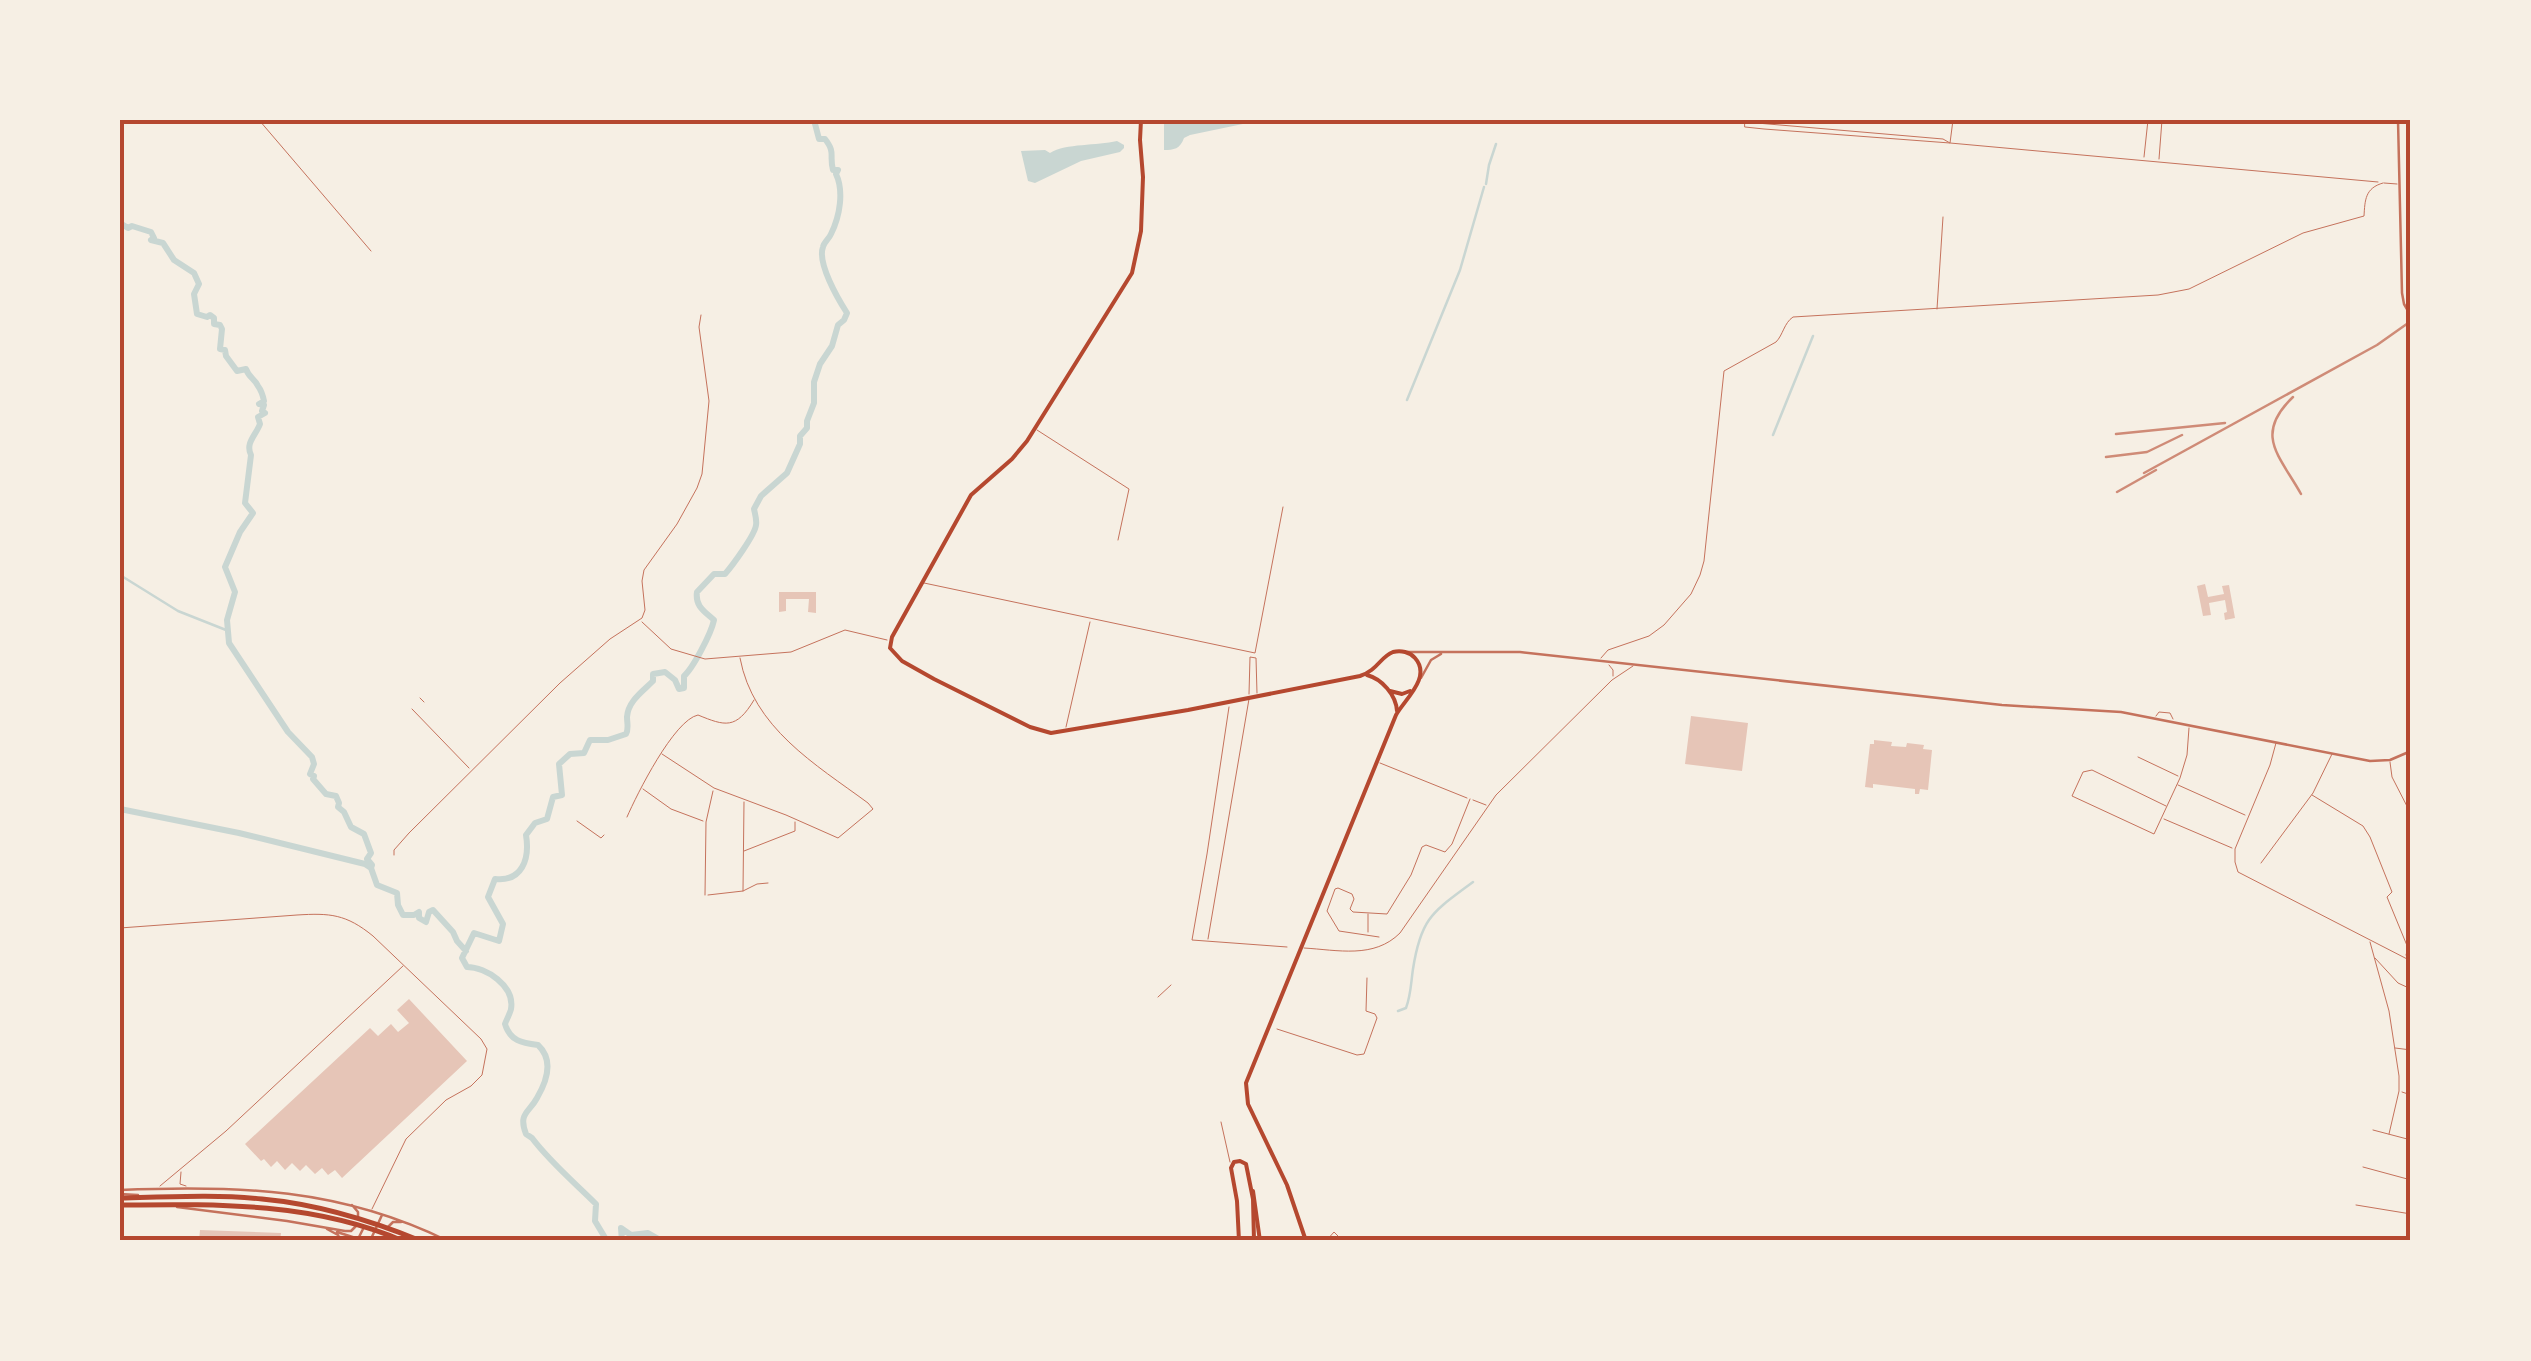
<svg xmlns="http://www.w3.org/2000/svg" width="2531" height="1361" viewBox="0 0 2531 1361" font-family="Arial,sans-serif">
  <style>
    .water { fill: #c9d6d2 }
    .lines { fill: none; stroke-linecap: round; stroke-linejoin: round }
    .stream { stroke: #c9d6d2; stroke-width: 2.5 }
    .river { stroke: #c9d6d2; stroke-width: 6 }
    .building { fill: #e6c5b7 }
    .service { stroke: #c5725c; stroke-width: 1 }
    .minor { stroke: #c5725c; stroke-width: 1 }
    .tertiary { stroke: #c5725c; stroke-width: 2.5 }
    .secondary { stroke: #b5482f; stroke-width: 4 }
    .primary { stroke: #b5482f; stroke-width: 4 }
    .trunk { stroke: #b5482f; stroke-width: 5 }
    .rail { stroke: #cf8b77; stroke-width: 2.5 }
    .neatline { fill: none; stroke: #b5482f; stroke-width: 4 }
  </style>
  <rect width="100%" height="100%" fill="#f6efe4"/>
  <path class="water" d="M1181,120H1262L1190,135L1184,138C1180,149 1174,150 1164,150V122Z
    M1117,141L1124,145V148L1120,152L1081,161L1035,183L1028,181L1021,151L1045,150L1050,153C1066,143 1097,146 1117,141Z"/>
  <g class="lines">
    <path class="stream" d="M1486,184L1489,165L1496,144
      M1407,400L1460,270L1484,187
      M1773,435L1813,336
      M120,575L178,611L226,630
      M1398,1011L1406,1008C1411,995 1411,982 1413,969C1421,917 1433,912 1473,882"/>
    <path class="river" d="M120,223L128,228L132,226L151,232L154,238L151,240L163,243L174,260L194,273L199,284L194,294L197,314L207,317L210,315L214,318V324L220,325L222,329L220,349L225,350L226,356L237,371L246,369C249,378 255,379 258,386C261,390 263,396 264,401L259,404L264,405L262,411L265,413L258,417L260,424C256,435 245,443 251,455L245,503L253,513L240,532L225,567L235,592L227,620L229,643L288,732L312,757L314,764L310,774L314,776L313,779L326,794L336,796L339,803L338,807L344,812L351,827L364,834L371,853L367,859L372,865L371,868
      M120,809L239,833L365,864L371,868L377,885L397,893L398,905L403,915H414L419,912V918L426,922L429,912L433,910L453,932L457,941L466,951
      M607,1241L595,1221L596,1204C574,1182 551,1163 532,1138L526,1134C518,1113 529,1113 537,1098C547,1081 554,1060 538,1045C522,1043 510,1041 505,1024C506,1021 511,1011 511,1009C515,986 486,967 467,967L462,958L474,933L499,941L503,924L488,897L495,879C522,882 530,859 526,835L535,823L547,819L553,797L562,795L559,764L570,754L584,753L590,740H608L626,734C629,729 627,723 627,717C628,701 643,691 653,681V674L665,672L675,680L679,689L684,688V676C693,668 711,634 714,620C704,611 695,606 697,592L714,574H725C732,566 755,535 756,525C757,520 755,514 754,509L761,496L787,473L800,444V436L807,428V421L814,403V382L820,364L832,346L838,325L844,320L847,313C838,299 817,263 823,247C824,242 829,239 831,234C840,216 844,191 836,174L838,170H833C829,155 836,153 825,139H819L814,120
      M622,1241L621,1228L631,1235L648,1233L662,1241"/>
  </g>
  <path class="building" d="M2205,584L2208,597L2224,594L2222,586L2229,585L2235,618L2225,620L2224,613L2227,612L2225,600L2209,603L2211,615L2203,616L2197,586Z
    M779,592H816V613L808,612L809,599H786V611L779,612Z
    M1691,716L1748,723L1742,771L1685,764Z
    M1874,740L1892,742L1891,746L1906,747L1907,743L1924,745L1923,749L1932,750L1928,790L1920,789L1919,794H1915V789L1873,784V788L1865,787L1870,744H1874Z
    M409,999L467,1061L342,1178L335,1170L328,1175L322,1168L315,1174L306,1165L300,1171L292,1163L285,1170L277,1161L271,1167L264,1159L261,1161L245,1144L370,1028L378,1036L391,1024L398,1032L409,1023L397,1010Z
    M200,1230L281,1233L280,1241H199Z"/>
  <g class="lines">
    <path class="service" d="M1249,694L1250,657L1256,658L1257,693
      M420,698L424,702
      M412,709L469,768
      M2156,716L2159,712L2170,713L2173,719
      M2312,795L2363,826L2370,837L2392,892L2387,897L2408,948L2406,955
      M577,821L601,838L604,835
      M708,895L743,891L757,884L768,883
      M1158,997L1171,985
      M1221,1122L1230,1162"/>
    <path class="minor" d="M259,120L371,251
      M1953,120L1950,143L2378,182
      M1745,122L1943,139L1950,143L1764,129L1745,127Z
      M2144,157L2148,120
      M2159,159L2162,120
      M2384,183L2397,184
      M1937,309L1943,217
      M1037,430L1129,489L1118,540
      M924,583L1255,653L1283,507
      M642,622L671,649L705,659L791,652L845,630L887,640
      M1601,658L1608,650L1649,636L1664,625L1691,594L1700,575L1704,561L1724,371L1776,342C1783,335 1784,323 1793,317L2158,295L2189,289L2303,233L2364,216C2365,200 2365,188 2383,183
      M1609,665L1613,670V676
      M1229,707L1207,854L1192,940L1287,947
      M1066,727L1090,622
      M2276,743L2270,765L2235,849V862L2238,872L2411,961
      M662,754L714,788L786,815L838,838L873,809L868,803C815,764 753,728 740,658
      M2138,757L2178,776
      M2390,762L2392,777L2411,814
      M1380,763L1467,798
      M2178,785L2245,815
      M643,789L671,809L703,821
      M1473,800L1486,805
      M2166,806L2092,770L2083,772L2072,796L2154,834L2180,778L2187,755L2189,728
      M627,817C637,794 674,720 698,715C725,726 736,730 754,700
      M2164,819L2232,848
      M744,851L795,831V822
      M394,855V850L409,833L560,683L610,639L642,618L645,610L642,581L644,570L677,524L697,488L702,474L709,401L699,327L701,315
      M2261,863L2313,793L2332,754
      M743,891L744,802
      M705,895L706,822L713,791
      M120,928L297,915C330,913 346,914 373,936L481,1039L487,1049L482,1075L471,1086L446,1100L406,1139L372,1209
      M1368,932V914
      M1379,937L1339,931L1327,911L1335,889L1338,888L1352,894L1354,899L1350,909L1353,912L1387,914L1411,875L1422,847L1426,845L1445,852L1452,844L1470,799
      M1208,939L1249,699
      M2370,942L2389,1011L2399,1076V1091L2389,1134
      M1304,948C1338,950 1374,959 1400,933L1496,795L1612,680L1633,666
      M2375,958L2398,983L2411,989
      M1277,1029L1357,1055L1364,1054L1377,1018L1375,1014L1366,1011L1367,978
      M2395,1048L2411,1050
      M2402,1092L2411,1095
      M2373,1130L2411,1140
      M2363,1167L2411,1180
      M181,1172L180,1184L186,1186
      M160,1186L226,1131L403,966
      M2356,1205L2411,1214
      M2353,1240L2360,1241
      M1326,1241L1334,1232L1343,1241"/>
    <path class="tertiary" d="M2398,120L2402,293L2404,304L2411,316
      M1408,652H1520L2002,705L2121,712L2370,761L2390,760L2411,751
      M1421,678L1431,660L1441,654
      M120,1190C239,1185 340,1188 448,1241
      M120,1194L138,1195
      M352,1205L358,1212V1219
      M177,1207L287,1221L345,1231H351L356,1226
      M387,1228L393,1222H401
      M327,1229L338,1235L341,1241
      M337,1232L365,1241
      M357,1241L363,1229
      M370,1241L382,1215"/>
    <path class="secondary" d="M1141,120L1140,140L1143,177L1141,231L1132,273L1027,441L1012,459L971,495L892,637L890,648L902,661L934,679L1030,727L1051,733L1188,710L1360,676C1378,670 1380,657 1393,652C1401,650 1410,652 1415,658C1432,677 1405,699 1396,715L1246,1083L1248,1104L1287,1185L1306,1241
      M1367,675C1382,679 1396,695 1397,711
      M1390,691L1402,694L1410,691
      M1253,1191L1260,1241"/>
    <path class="primary" d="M1239,1241L1237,1201L1231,1168L1234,1162L1240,1161L1246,1164L1253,1199L1254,1241"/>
    <path class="trunk" d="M120,1198C167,1197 215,1194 262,1199C316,1204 370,1220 421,1241
      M120,1205C216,1204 313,1202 403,1241"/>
    <path class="rail" d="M2293,397C2253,435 2280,456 2301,494
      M2116,434L2225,423
      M2106,457L2147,452L2182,435
      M2144,473L2377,345L2411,321
      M2117,492L2156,470"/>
  </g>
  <rect width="2531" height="1361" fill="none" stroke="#f6efe4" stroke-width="245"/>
  <rect x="122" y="122" width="2286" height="1116" class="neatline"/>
</svg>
